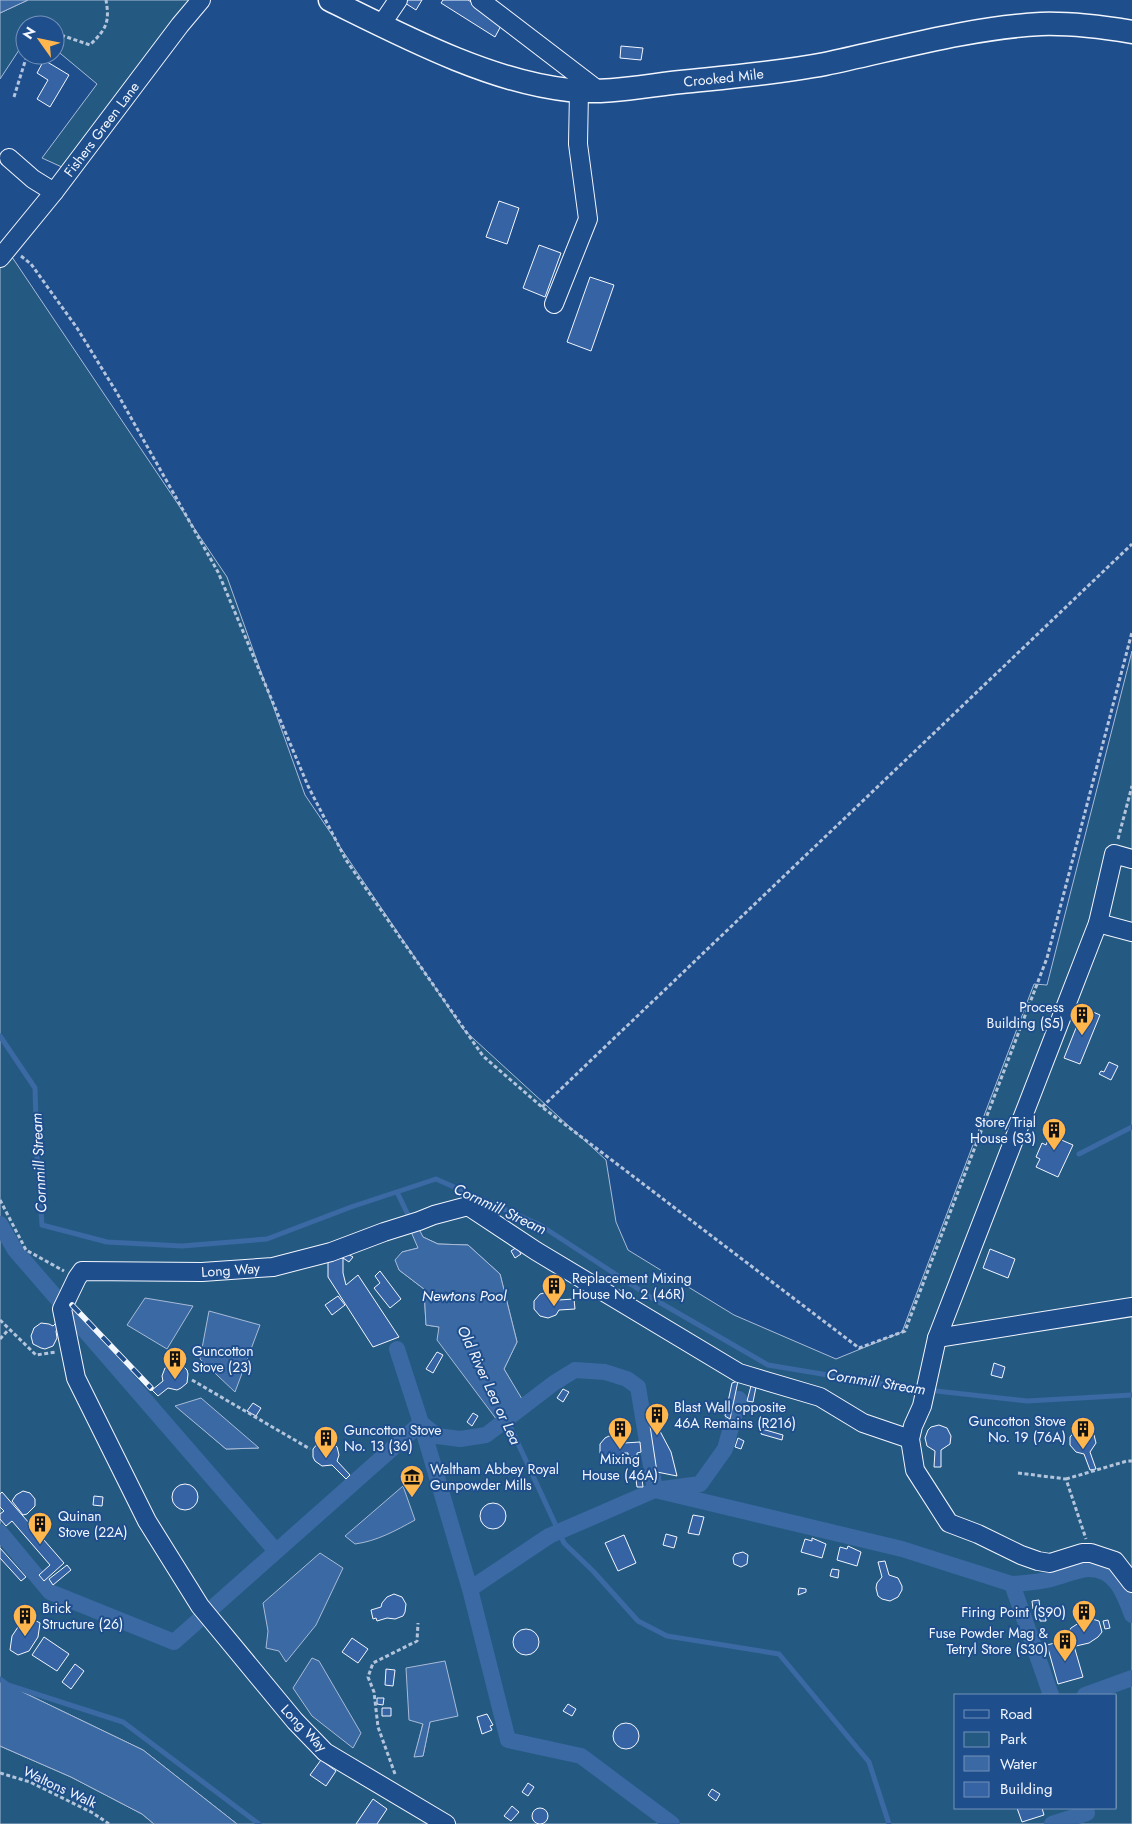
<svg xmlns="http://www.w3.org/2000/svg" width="1132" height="1824" viewBox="0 0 1132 1824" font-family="Jost,sans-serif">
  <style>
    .green { fill: #245a82; stroke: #a8bbd7; fill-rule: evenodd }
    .water { fill: #3b69a3; stroke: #a8bbd7 }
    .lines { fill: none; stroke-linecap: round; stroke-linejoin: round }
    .stream { stroke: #3b69a3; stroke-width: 5 }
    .canal { stroke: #3b69a3; stroke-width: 16 }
    .building { fill: #3563a3; stroke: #f2f6ff }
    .minor-casing { stroke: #f2f6ff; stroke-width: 20 }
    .major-casing { stroke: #f2f6ff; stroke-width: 25 }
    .path { stroke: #b3c4dc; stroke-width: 3; stroke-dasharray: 4 2.5; stroke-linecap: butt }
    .minor { stroke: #1f4e8c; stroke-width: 18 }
    .major { stroke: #1f4e8c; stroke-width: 22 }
    .rail-casing { stroke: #f2f6ff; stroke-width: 5.5 }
    .rail { stroke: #1f4e8c; stroke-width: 4; stroke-dasharray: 11; stroke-linecap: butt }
    .labels { text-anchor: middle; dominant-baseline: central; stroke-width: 4; stroke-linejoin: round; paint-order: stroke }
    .street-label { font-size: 14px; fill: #f2f6ff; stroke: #1f4e8c }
    .poi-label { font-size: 14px; fill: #f2f6ff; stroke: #1f4e8c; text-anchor: start }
    .water-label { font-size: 15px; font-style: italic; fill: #f2f6ff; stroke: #1f4e8c }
  </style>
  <rect width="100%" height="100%" fill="#1f4e8c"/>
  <path class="green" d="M28,0H203L75,173L42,158L97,84L55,49V25H25V41L0,79V13Z
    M12,257L227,577L305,795L463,1029L606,1160L616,1222L628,1250L734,1315L836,1359L902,1332L1034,984L1047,985L1132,651V1824H237L143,1750L8,1685L0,1679V267ZM423,1237L438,1244L468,1245L500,1274L517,1342L504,1369L524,1404L439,1327L426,1325L424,1289L399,1270L402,1252L418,1248ZM176,1406L258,1448L226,1449ZM956,1695H1116V1808H956ZM430,1722L423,1756H415L423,1723Z
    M0,1746L71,1777L142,1814L154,1824H0Z"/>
  <path class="water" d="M0,0H28L0,13Z
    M417,1225L423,1237L438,1244L468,1245L500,1274L517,1342L504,1369L525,1404L497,1420L437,1340L439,1327L426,1325L424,1289L399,1270L395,1260L402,1252L418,1248L409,1227Z
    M145,1298L193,1306L167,1349L127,1325Z
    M209,1311L260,1325L235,1392L200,1359Z
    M201,1398L259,1448L226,1449L175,1406Z
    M403,1486L415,1520C395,1531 377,1541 355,1544L345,1536Z
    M320,1553L343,1568L316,1625L286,1662L279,1651L266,1648L268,1631L263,1603Z
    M312,1658L319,1661L361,1733L353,1748L312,1716L293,1688Z
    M445,1661L458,1716L430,1722L423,1756L414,1757L423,1724L409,1720L406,1668Z
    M0,1679L8,1685L143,1750L237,1824H154L142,1814L71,1777L0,1746Z"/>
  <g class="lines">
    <path class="stream" d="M0,1036L35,1088L37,1156L42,1225L107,1242L182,1246L267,1239L351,1207L436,1179L540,1225L652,1298L768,1365L900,1387L1027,1401L1132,1395
      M1079,1154L1132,1127
      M397,1192L411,1221
      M503,1411L564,1543L593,1571L638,1621L667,1636L779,1654L869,1762L889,1824
      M0,1679L8,1685L123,1722L259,1824"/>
    <path class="canal" d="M0,1224L15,1250L275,1550
      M739,1399L725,1449L700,1484L655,1490L902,1549L1012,1584L1051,1695
      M421,1423L437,1436L460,1439L486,1435L554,1383L575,1370L605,1372L627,1379L638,1387L655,1490L549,1536L470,1589
      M421,1423L470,1589L508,1740L581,1756L672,1824
      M0,1532L50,1592L174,1642L421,1423L397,1349
      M1012,1584C1025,1583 1039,1582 1051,1579C1063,1576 1076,1570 1088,1569C1115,1568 1124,1593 1132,1615
      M1085,1695L1132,1678
      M1052,1824L1087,1813"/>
  </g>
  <path class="building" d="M407,0H422L416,10L405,3Z
    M443,0H468L503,22L495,37L441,3Z
    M621,46L643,48L641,60L620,58Z
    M44,60L69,75L50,107L37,99L48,80L37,73Z
    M499,201L519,208L507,244L486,237Z
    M539,245L561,253L545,297L523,288Z
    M590,277L614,285L591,351L567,342Z
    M1084,1008L1100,1015L1080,1064L1064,1058Z
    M1109,1062L1118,1066L1111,1080L1099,1074L1101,1071L1104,1072Z
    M1050,1135L1073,1145L1058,1177L1036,1167L1040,1159L1036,1157L1042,1143L1046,1145Z
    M517,1247L521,1254L515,1258L511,1251Z
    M990,1249L1015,1259L1008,1278L983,1268Z
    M346,1253L353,1257L349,1262L343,1258Z
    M343,1258V1273L346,1285L358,1275L399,1337L373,1347L328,1277V1259Z
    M380,1271L401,1299L390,1308L374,1288L380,1283L375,1276Z
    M548,1292L555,1296L559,1300L574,1299L575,1309L559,1310L556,1315L548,1318L540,1316L534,1309V1301L540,1294Z
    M338,1296L345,1305L332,1315L325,1305Z
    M57,1322L60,1325L56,1331L57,1338L53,1346L45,1349L41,1348L33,1344L31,1336L34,1328L41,1323L49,1324L53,1326Z
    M437,1352L443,1355L433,1373L426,1369Z
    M177,1363L184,1367L187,1370L188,1374L187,1383L181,1388L177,1390L168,1388L158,1396L152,1390L163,1381L162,1376L165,1368L172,1364Z
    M994,1363L1005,1367L1002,1378L991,1375Z
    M738,1381L730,1419L725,1416L732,1383Z
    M751,1386L756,1387L753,1402L747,1401Z
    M563,1389L569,1392L563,1402L557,1398Z
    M253,1403L261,1408L256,1416L247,1411Z
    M473,1413L478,1416L472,1426L467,1422Z
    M653,1418L671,1452L677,1476L657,1472L649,1419Z
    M939,1425L947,1428L951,1436L950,1444L941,1450V1467H934L935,1451L927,1446L925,1438L928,1430L931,1427Z
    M1080,1428L1088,1429L1094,1435L1096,1443L1090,1452L1096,1469L1090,1470L1084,1454L1076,1452L1070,1445V1437L1076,1430Z
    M762,1429L783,1435L782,1440L761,1434Z
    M609,1436L617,1437L624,1443L640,1442L641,1452L637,1453V1456L628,1457V1453H624L621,1458L613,1462L605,1460L600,1453V1444L605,1438Z
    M738,1438L744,1441L741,1449L735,1447Z
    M322,1441H331L337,1447L339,1455L337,1461L350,1475L346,1479L332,1465L322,1466L315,1461L313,1457V1449L319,1442Z
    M642,1479L643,1487H637L636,1480Z
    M172 1497a13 13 0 1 1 26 0a13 13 0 1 1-26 0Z
    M23,1491L30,1493L35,1499V1506L27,1514L23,1515L12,1501L16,1495Z
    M2,1492L64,1563L44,1581L39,1575L50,1565L12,1521L6,1526L0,1519V1514L4,1511L0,1507V1494Z
    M94,1496L103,1497L102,1506L93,1505Z
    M480 1516a13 13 0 1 1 26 0a13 13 0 1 1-26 0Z
    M693,1515L704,1517L699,1535L688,1533Z
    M666,1534L677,1537L674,1548L663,1545Z
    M624,1535L636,1563L618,1571L605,1543Z
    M812,1538L826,1544L822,1558L801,1552L805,1539L812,1541Z
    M848,1546L861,1552L857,1566L837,1560L840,1547L847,1549Z
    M0,1548L26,1577L21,1581L0,1558Z
    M743,1552L748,1555L747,1564L741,1567L734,1564L733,1558L735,1554Z
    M885,1561L889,1575L898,1578L902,1586V1590L898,1597L890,1601L882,1599L878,1596L876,1588L877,1583L882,1577L878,1562Z
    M67,1565L71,1570L53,1585L49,1579Z
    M832,1569L839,1570L838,1578L830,1576Z
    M799,1588L806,1589V1592L798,1595Z
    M394,1594L402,1597L406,1604L405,1612L403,1616L395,1619L387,1618L377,1621L376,1618L373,1619L371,1610L381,1607L382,1603L387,1597Z
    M1039,1600L1040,1609H1033L1032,1601Z
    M1045,1612L1046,1621H1040L1039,1613Z
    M31,1618L40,1623L38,1637L29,1651L18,1655L10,1650L12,1636L20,1624Z
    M1092,1619L1099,1621L1102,1632L1098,1637L1089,1643L1076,1646L1070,1643L1067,1639V1634L1071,1628L1082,1621Z
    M1108,1620L1110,1628L1105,1629L1103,1621Z
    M513 1642a13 13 0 1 1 26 0a13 13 0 1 1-26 0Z
    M44,1637L69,1654L57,1671L32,1655Z
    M352,1638L368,1649L358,1663L342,1652Z
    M1066,1640L1070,1644L1074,1646L1083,1677L1058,1684L1047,1645Z
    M75,1664L84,1671L71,1689L62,1682Z
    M386,1669L395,1670L393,1686L385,1685Z
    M377,1698H384L383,1705L377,1704Z
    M568,1704L576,1709L572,1716L563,1711Z
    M382,1708H391V1716H382Z
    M487,1714L493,1725L490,1726L492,1730L482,1734L477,1717Z
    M613 1736a13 13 0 1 1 26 0a13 13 0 1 1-26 0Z
    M321,1760L336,1771L326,1786L310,1775Z
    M528,1783L534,1787L528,1796L522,1792Z
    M712,1789L720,1794L716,1801L708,1795Z
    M373,1799L387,1809L377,1824H356Z
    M512,1806L519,1812L511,1821L504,1816Z
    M532 1816a8 8 0 1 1 16 0a8 8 0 1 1-16 0Z
    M1017,1808H1042L1044,1815L1022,1822Z"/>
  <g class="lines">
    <defs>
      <g id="minor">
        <path d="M480,0L599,91"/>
        <path d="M381,25L398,0"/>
        <path d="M9,158L33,179L54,192"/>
        <path id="s1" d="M0,258L54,192L180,25L201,0"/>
        <path d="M554,304L588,219L578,144L579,91"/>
        <path d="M1132,859L1114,854L1098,923L937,1338L922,1406L913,1426L910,1439L915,1470L949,1523L978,1534L1021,1555L1038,1561L1050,1563L1082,1553H1091L1115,1561L1132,1583"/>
        <path d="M1098,923L1132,932"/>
        <path d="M937,1338L1132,1307"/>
        <path id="s2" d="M446,1824L325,1752L295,1721L200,1606L147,1521L76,1378L62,1309L77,1278L82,1271L202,1272L273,1267L331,1252L384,1232L419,1221L434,1215L468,1206L536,1251L739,1373L820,1397L863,1423L910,1439"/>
      </g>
      <g id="major">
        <path id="s3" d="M330,0C401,35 490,82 569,90C606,94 644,86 681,82C729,77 778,73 825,64C896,49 968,28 1041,24C1072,23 1102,27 1132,32"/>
      </g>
    </defs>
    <use href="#minor" class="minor-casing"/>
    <use href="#major" class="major-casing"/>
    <path class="path" d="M55,33L90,45C106,29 110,23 106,0
      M14,97L27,55
      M21,256L31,264L77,328L117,393L218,572L308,786L346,860L483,1056L542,1107L859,1348L905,1331L1047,958L1132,632
      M1118,839L1132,786
      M542,1107L1132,544
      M0,1200L26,1250L64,1271
      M0,1320L36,1355L56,1352
      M0,1339L8,1330
      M192,1380L310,1449
      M1018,1473L1066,1479L1086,1539
      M1066,1479L1127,1461H1132
      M0,1773L30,1782L93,1813L109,1824
      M395,1774L378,1727L374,1692L368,1677L373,1663L417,1641L418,1623"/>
    <use href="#minor" class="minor"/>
    <use href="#major" class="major"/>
    <defs>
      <path id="rail" d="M72,1305L151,1388"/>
    </defs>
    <use href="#rail" class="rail-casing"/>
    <use href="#rail" class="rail"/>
  </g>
  <defs>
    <symbol id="building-pin" viewBox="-11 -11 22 30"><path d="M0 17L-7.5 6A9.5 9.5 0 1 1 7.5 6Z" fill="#ffb74d" stroke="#1f4e8c"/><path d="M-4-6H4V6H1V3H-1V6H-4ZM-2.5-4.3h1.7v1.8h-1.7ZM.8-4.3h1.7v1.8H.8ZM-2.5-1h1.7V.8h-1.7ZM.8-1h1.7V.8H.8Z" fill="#111"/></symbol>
    <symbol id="museum-pin" viewBox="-11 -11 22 30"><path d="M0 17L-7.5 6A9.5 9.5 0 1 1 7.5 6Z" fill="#ffb74d" stroke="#1f4e8c"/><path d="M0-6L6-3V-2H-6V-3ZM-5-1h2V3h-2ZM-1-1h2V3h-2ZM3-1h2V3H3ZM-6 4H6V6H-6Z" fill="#111"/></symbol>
  </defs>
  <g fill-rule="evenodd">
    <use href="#building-pin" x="1068" y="1001" width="28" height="38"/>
    <use href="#building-pin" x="1040" y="1116" width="28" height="38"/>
    <use href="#building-pin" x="540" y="1272" width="28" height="38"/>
    <use href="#building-pin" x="161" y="1345" width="28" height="38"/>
    <use href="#building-pin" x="643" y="1401" width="28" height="38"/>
    <use href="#building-pin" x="606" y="1415" width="28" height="38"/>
    <use href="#building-pin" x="1069" y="1415" width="28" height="38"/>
    <use href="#building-pin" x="312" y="1424" width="28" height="38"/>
    <use href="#museum-pin" x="398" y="1463" width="28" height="38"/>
    <use href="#building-pin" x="26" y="1510" width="28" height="38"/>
    <use href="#building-pin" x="1070" y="1598" width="28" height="38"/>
    <use href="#building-pin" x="11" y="1602" width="28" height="38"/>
    <use href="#building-pin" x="1051" y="1627" width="28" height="38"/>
  </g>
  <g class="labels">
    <g class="street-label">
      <text stroke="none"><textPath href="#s3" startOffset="412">Crooked Mile</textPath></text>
      <text stroke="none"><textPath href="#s1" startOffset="164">Fishers Green Lane</textPath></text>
      <text stroke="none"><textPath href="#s2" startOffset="855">Long Way</textPath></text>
      <text transform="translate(304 1728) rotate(46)">Long Way</text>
      <text transform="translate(60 1787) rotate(25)">Waltons Walk</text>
    </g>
    <g class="poi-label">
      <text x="1064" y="1007" text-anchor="end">Process<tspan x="1064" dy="16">Building (S5)</tspan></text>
      <text x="1036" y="1122" text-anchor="end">Store/Trial<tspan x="1036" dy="16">House (S3)</tspan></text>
      <text x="572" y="1278">Replacement Mixing<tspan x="572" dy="16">House No. 2 (46R)</tspan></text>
      <text x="192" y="1351">Guncotton<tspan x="192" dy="16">Stove (23)</tspan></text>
      <text x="674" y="1407">Blast Wall opposite<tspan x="674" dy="16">46A Remains (R216)</tspan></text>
      <text x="1066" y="1421" text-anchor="end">Guncotton Stove<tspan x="1066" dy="16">No. 19 (76A)</tspan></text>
      <text x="344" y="1430">Guncotton Stove<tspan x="344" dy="16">No. 13 (36)</tspan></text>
      <text x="620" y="1459" text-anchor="middle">Mixing<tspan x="620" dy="16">House (46A)</tspan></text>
      <text x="430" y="1469">Waltham Abbey Royal<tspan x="430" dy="16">Gunpowder Mills</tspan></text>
      <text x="58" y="1516">Quinan<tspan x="58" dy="16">Stove (22A)</tspan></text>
      <text x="42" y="1608">Brick<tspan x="42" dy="16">Structure (26)</tspan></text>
      <text x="1066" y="1612" text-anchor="end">Firing Point (S90)</text>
      <text x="1048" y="1633" text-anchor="end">Fuse Powder Mag &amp;<tspan x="1048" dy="16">Tetryl Store (S30)</tspan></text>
    </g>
    <g class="water-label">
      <text transform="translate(39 1163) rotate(-93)">Cornmill Stream</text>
      <text transform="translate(500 1209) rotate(25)">Cornmill Stream</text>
      <text x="464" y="1296">Newtons Pool</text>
      <text transform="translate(876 1382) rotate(9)">Cornmill Stream</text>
      <text transform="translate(489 1385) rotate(65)">Old River Lea or Lea</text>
    </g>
  </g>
  <rect x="954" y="1694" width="162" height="115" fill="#1f4e8c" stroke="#7391ba"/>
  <rect x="964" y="1710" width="25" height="8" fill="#1f4e8c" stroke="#7391ba"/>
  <text x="1000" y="1719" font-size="15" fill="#f2f6ff">Road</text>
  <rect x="964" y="1732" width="25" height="15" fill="#245a82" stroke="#7391ba"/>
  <text x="1000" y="1744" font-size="15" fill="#f2f6ff">Park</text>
  <rect x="964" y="1756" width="25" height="15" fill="#3b69a3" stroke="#7391ba"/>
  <text x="1000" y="1769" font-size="15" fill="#f2f6ff">Water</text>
  <rect x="964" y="1782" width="25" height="15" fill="#3563a3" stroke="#7391ba"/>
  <text x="1000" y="1794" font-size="15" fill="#f2f6ff">Building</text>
  <g transform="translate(40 40) rotate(303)"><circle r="24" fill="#1f4e8c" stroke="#7391ba"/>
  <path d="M0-4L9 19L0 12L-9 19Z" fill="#ffb74d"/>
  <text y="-8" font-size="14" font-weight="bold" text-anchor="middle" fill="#f2f6ff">N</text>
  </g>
</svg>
